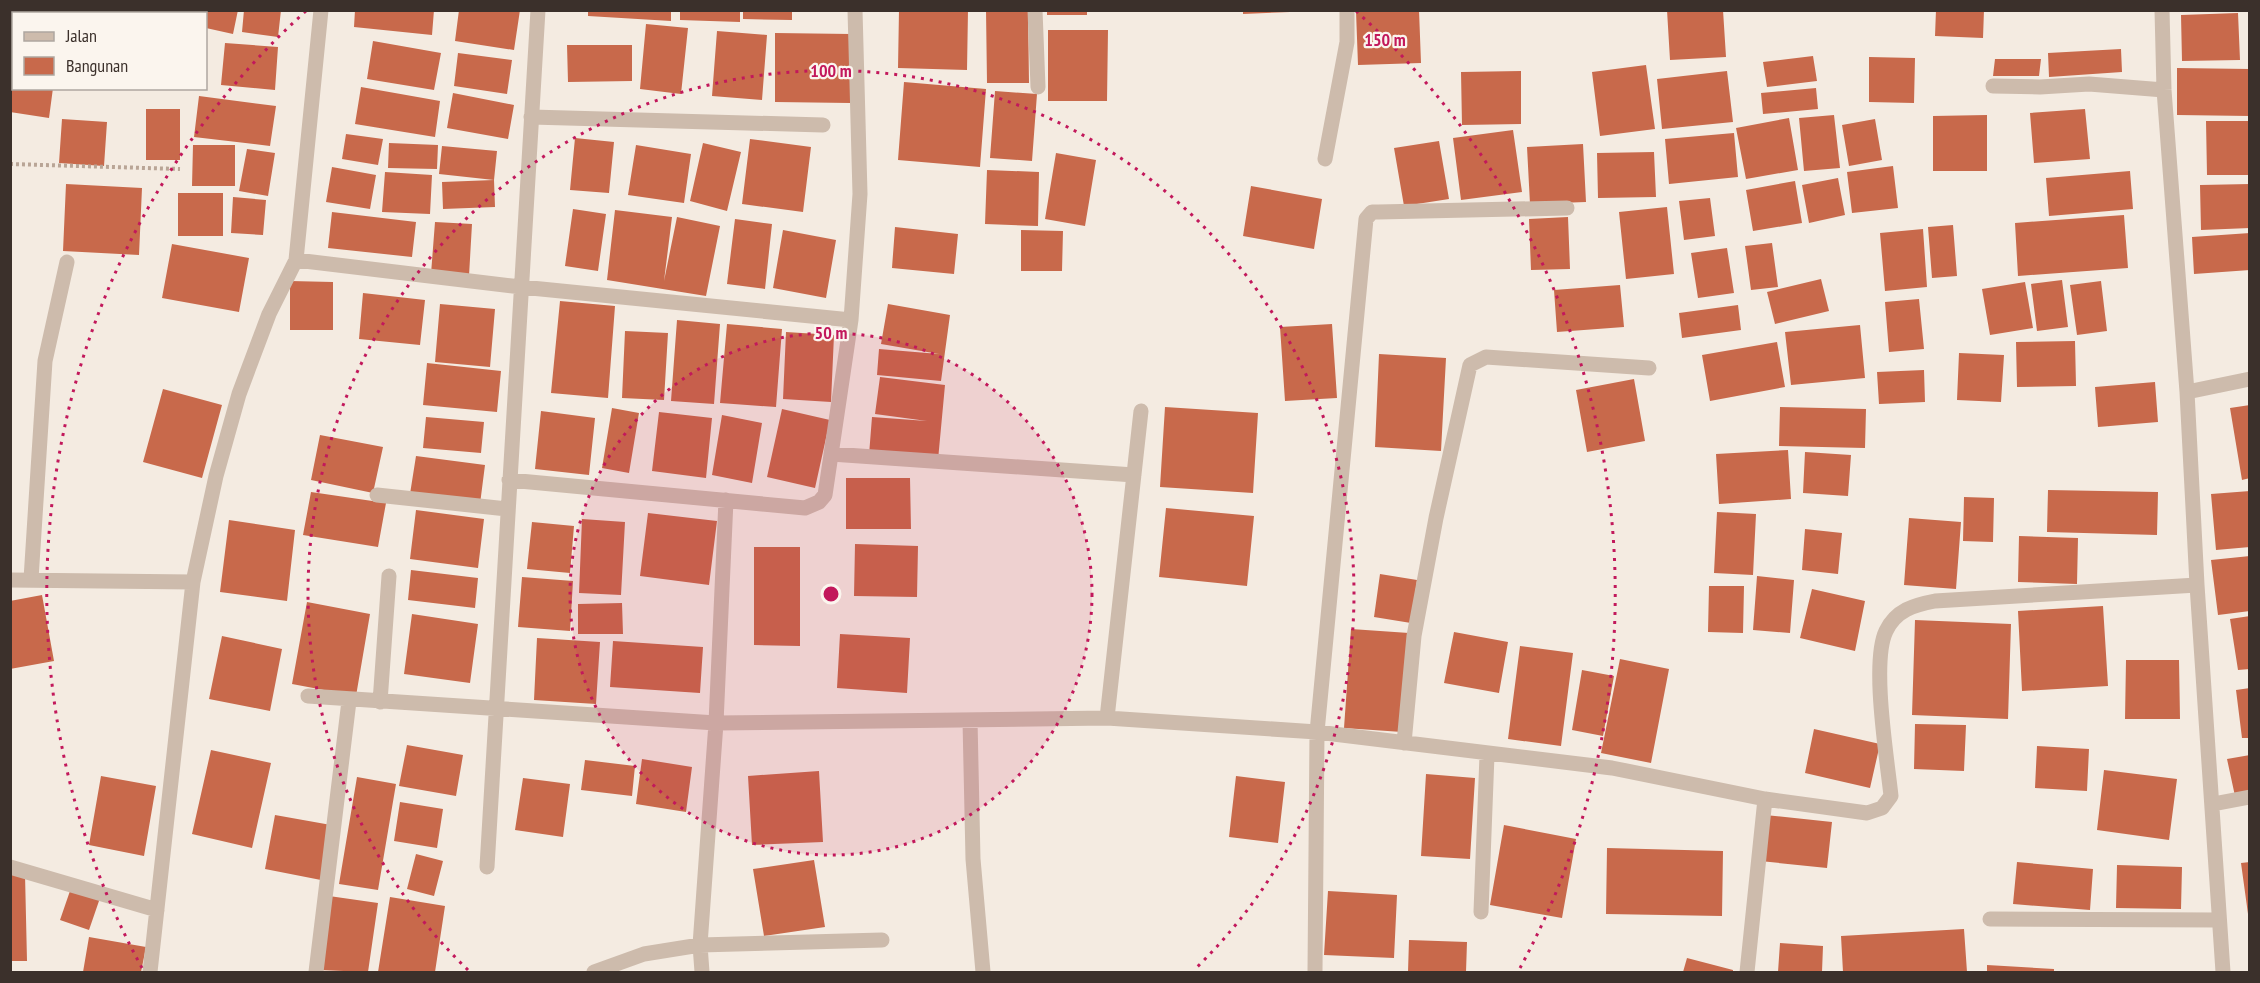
<svg xmlns="http://www.w3.org/2000/svg" width="2260" height="983" viewBox="0 0 2260 983" font-family="'PT Sans Narrow',sans-serif">
  <style>
    .building { fill: #c8694b }
    .lines { fill: none; stroke-linecap: round; stroke-linejoin: round }
    .path { stroke: #b9a596; stroke-width: 4; stroke-dasharray: 3 3; stroke-linecap: butt }
    .street { stroke: #cdbbac; stroke-width: 15 }
    .ring { fill: none; stroke: #c2185b; stroke-width: 3; stroke-dasharray: 3 6 }
    .centre { fill: #c2185b; stroke: #fbf5ee; stroke-width: 3 }
    .ring-label { font-size: 18px; text-anchor: middle; font-weight: bold; fill: #c2185b; stroke: #fbf5ee; stroke-width: 4.5; stroke-linejoin: round; paint-order: stroke }
  </style>
  <rect width="100%" height="100%" fill="#f4ebe1"/>
  <path class="building" d="M11,10H78V14H14V30L10,29Z
    M129,10H187L186,14H129Z
    M197,10H238L233,34L206,28V14H196Z
    M244,10H281L278,37L242,32Z
    M355,10H434L432,35L354,27Z
    M459,10H520L514,50L455,41Z
    M588,10H671V21L588,16Z
    M680,10H740V22L680,20Z
    M743,10H792V20L743,19Z
    M899,10H968L967,70L898,68Z
    M986,10H1028L1029,83H987Z
    M1047,10H1087V15H1047Z
    M1243,10H1290V12L1243,14Z
    M1419,10L1421,63L1358,65L1356,11Z
    M1667,10H1723L1726,57L1670,60Z
    M1936,10H1984L1983,38L1935,36Z
    M2238,13L2240,60L2182,61L2181,15Z
    M646,24L688,28L681,94L640,89Z
    M1048,30H1108L1107,101H1048Z
    M717,31L767,35L762,100L712,96Z
    M775,33L851,34L850,103L775,102Z
    M373,41L441,53L434,90L367,79Z
    M225,43L278,47L275,90L221,85Z
    M567,45H632V81L568,82Z
    M10,49L14,50V88H53L49,118L10,112Z
    M2121,49L2122,72L2049,77L2048,53Z
    M458,53L512,60L507,94L454,86Z
    M1813,56L1817,81L1767,87L1763,62Z
    M1869,57L1915,58L1914,103L1869,102Z
    M1995,59H2041L2039,76H1993Z
    M1646,65L1655,129L1600,136L1592,72Z
    M2177,68L2250,69V116L2177,115Z
    M1521,71V124L1462,125L1461,72Z
    M1727,71L1733,122L1662,129L1657,79Z
    M904,82L986,89L980,167L898,160Z
    M361,87L440,101L435,137L355,124Z
    M1816,88L1818,109L1763,114L1761,93Z
    M995,91L1037,94L1032,161L990,158Z
    M453,93L514,105L508,139L447,128Z
    M199,96L276,106L270,146L194,137Z
    M146,109H180V160H146Z
    M2085,109L2090,159L2034,163L2030,113Z
    M1834,115L1840,168L1804,171L1799,118Z
    M1987,115V171H1933V116Z
    M1789,118L1798,170L1746,179L1736,128Z
    M62,119L107,122L104,166L59,163Z
    M1875,119L1882,160L1849,166L1842,125Z
    M2206,121H2250V175H2207Z
    M1513,130L1522,192L1461,200L1453,138Z
    M1734,133L1738,177L1669,184L1665,139Z
    M346,134L383,139L378,165L342,159Z
    M575,138L614,142L609,193L570,190Z
    M750,139L811,147L803,212L742,204Z
    M1439,141L1449,199L1404,206L1394,148Z
    M389,143L438,145L437,169L388,168Z
    M703,143L741,152L727,211L690,201Z
    M1583,144L1586,202L1530,204L1527,147Z
    M193,145H235V186H192Z
    M636,145L691,154L684,203L628,195Z
    M442,146L497,151L494,180L439,174Z
    M247,149L275,153L268,196L239,191Z
    M1654,152L1656,197L1598,198L1597,153Z
    M1056,153L1096,160L1085,226L1045,219Z
    M1893,166L1898,208L1852,213L1847,172Z
    M332,167L376,175L370,209L326,202Z
    M987,170L1039,172L1038,226L985,224Z
    M2130,171L2133,209L2049,216L2046,178Z
    M385,172L432,175L430,214L382,212Z
    M1838,178L1845,215L1809,223L1802,185Z
    M494,180L495,207L443,209L442,182Z
    M1795,181L1802,223L1753,231L1746,190Z
    M66,184L142,188L139,255L63,251Z
    M2250,184V228L2201,230L2200,185Z
    M1251,186L1322,199L1314,249L1243,236Z
    M178,193H223V236H178Z
    M233,197L266,200L263,235L231,233Z
    M1710,198L1715,236L1684,240L1679,201Z
    M1667,207L1674,274L1626,279L1619,212Z
    M573,209L606,214L598,271L565,266Z
    M615,210L672,217L664,281L677,217L720,226L706,296L607,280Z
    M332,212L416,222L412,257L328,248Z
    M2124,215L2128,268L2018,276L2015,223Z
    M1568,217L1570,269L1531,270L1529,219Z
    M735,219L772,224L765,289L727,284Z
    M435,222L472,224L469,276L431,274Z
    M1953,225L1957,276L1932,278L1928,227Z
    M895,227L958,234L954,274L892,268Z
    M1923,229L1927,287L1885,291L1880,233Z
    M783,230L836,240L826,298L773,288Z
    M1021,230L1063,231L1062,271H1021Z
    M2250,233V270L2194,274L2192,237Z
    M1772,243L1778,287L1751,290L1745,246Z
    M172,244L249,258L239,312L162,298Z
    M1727,248L1734,293L1698,298L1691,253Z
    M1821,279L1829,311L1775,324L1767,292Z
    M2062,280L2068,327L2037,331L2031,284Z
    M290,281L333,282V330H290Z
    M2101,281L2107,331L2077,335L2070,285Z
    M2025,282L2033,328L1990,335L1982,289Z
    M1620,285L1624,327L1557,332L1554,290Z
    M363,293L425,300L420,345L359,339Z
    M1919,299L1924,349L1889,352L1885,302Z
    M560,301L615,306L608,398L551,393Z
    M440,304L495,309L490,367L435,362Z
    M888,304L950,315L941,381L877,375L879,349L939,354L881,344Z
    M1738,305L1741,330L1682,338L1679,313Z
    M677,320L720,324L714,404L671,401Z
    M727,324L782,329L776,407L720,403Z
    M1332,324L1337,398L1285,401L1280,327Z
    M1860,325L1865,378L1791,385L1785,332Z
    M625,331L668,333L664,400L622,398Z
    M786,332L834,335L831,402L783,399Z
    M2075,341L2076,386L2017,387L2016,342Z
    M1777,342L1785,387L1710,401L1702,355Z
    M1959,353L2004,355L2001,402L1957,400Z
    M1379,354L1446,358L1441,451L1375,447Z
    M427,363L501,371L497,412L423,405Z
    M1924,370L1925,402L1879,404L1877,372Z
    M880,377L945,385L938,460L869,455L872,417L927,421L875,414Z
    M1634,379L1645,441L1587,452L1576,390Z
    M2155,382L2158,422L2098,427L2095,387Z
    M163,389L222,405L202,478L143,462Z
    M2250,405V478L2242,480L2230,408Z
    M1165,407L1258,413L1253,493L1160,487Z
    M1780,407L1866,409L1865,448L1779,446Z
    M612,408L639,413L629,473L602,468Z
    M782,409L830,420L815,488L767,477Z
    M541,411L595,418L589,475L535,469Z
    M659,412L712,418L706,478L652,471Z
    M722,415L762,423L752,483L712,475Z
    M426,417L484,422L481,453L423,448Z
    M320,435L383,447L373,493L311,480Z
    M1788,450L1791,499L1719,504L1716,454Z
    M1805,452L1851,455L1848,496L1803,493Z
    M416,456L485,465L480,504L410,494Z
    M846,478H910L911,529H846Z
    M2048,490L2158,492L2157,535L2047,532Z
    M2250,491V547L2216,550L2211,494Z
    M311,492L386,503L378,547L303,535Z
    M1964,497L1994,498L1993,542L1963,541Z
    M1166,508L1254,516L1247,586L1159,577Z
    M416,510L484,519L478,568L410,559Z
    M1717,512L1756,514L1753,575L1714,573Z
    M648,513L717,521L709,585L640,576Z
    M1909,518L1961,522L1956,589L1904,585Z
    M582,519L625,522L621,595L579,593Z
    M229,520L295,530L287,601L220,592Z
    M532,522L574,526L570,573L527,569Z
    M1805,529L1842,533L1838,574L1802,570Z
    M2019,536L2078,538L2077,584L2018,582Z
    M855,544L918,546L917,597L854,596Z
    M754,547H800V646L754,645Z
    M2250,556V611L2218,615L2211,560Z
    M411,570L478,578L475,608L408,600Z
    M1380,574L1417,580L1411,623L1374,617Z
    M1757,576L1794,580L1790,633L1753,630Z
    M522,577L573,581L570,631L518,627Z
    M1709,586H1744L1743,633L1708,632Z
    M1812,589L1865,601L1855,651L1800,638Z
    M42,595L54,661L10,669V601Z
    M307,602L370,614L356,696L292,684Z
    M622,603L623,634H578V604Z
    M2103,606L2108,686L2022,691L2018,611Z
    M412,614L478,624L470,683L404,674Z
    M2250,616V669L2238,670L2230,619Z
    M1915,620L2011,624L2008,719L1912,715Z
    M1351,629L1409,633L1402,732L1344,728Z
    M1454,632L1508,642L1499,693L1444,683Z
    M840,634L910,638L907,693L837,688Z
    M222,636L282,649L270,711L209,699Z
    M537,638L600,642L596,704L534,700Z
    M613,641L703,647L700,693L610,687Z
    M1520,646L1573,653L1561,746L1508,739Z
    M1620,659L1669,669L1651,763L1601,753Z
    M2126,660H2179L2180,719H2125Z
    M1582,670L1614,676L1603,736L1572,730Z
    M2250,688V738H2242L2236,690Z
    M1915,724L1966,725L1964,771L1914,769Z
    M1814,729L1880,744L1870,788L1805,773Z
    M407,745L463,755L456,796L399,786Z
    M2037,746L2089,749L2087,791L2035,788Z
    M211,750L271,763L252,848L192,834Z
    M2250,755V794L2235,796L2227,759Z
    M642,759L692,767L686,812L636,804Z
    M585,760L635,766L632,796L581,790Z
    M2104,770L2177,779L2169,840L2097,830Z
    M819,771L823,842L752,845L748,776Z
    M1426,774L1475,778L1470,859L1421,856Z
    M101,776L156,786L144,856L89,845Z
    M1236,776L1285,782L1278,843L1229,837Z
    M357,777L396,784L378,890L339,884Z
    M523,778L570,784L563,837L515,830Z
    M400,802L443,809L437,848L394,841Z
    M275,815L331,825L321,880L265,869Z
    M1765,815L1832,822L1827,868L1760,861Z
    M1504,825L1576,839L1562,918L1490,905Z
    M1607,848L1723,851L1722,916L1606,914Z
    M416,854L443,861L434,896L407,889Z
    M814,860L825,927L764,936L753,869Z
    M2017,862L2093,869L2090,910L2013,904Z
    M2250,862V914H2248L2241,863Z
    M2117,865L2182,867L2181,909L2116,908Z
    M10,874H25L27,961H10Z
    M71,888L100,898L89,930L60,920Z
    M1328,891L1397,895L1394,958L1324,955Z
    M329,896L378,903L368,972L319,970Z
    M390,897L445,906L435,972H378Z
    M1964,929L1967,972H1843L1841,936Z
    M89,937L146,947L141,972H83Z
    M1409,940L1467,942L1466,972H1408Z
    M1780,943L1823,946L1822,972H1778Z
    M1687,958L1733,970V972H1683Z
    M1987,965L2054,969V972H1987Z"/>
  <g class="lines">
    <path class="path" d="M10,164L180,169"/>
    <path class="street" d="M1035,10L1038,87
      M2162,10L2164,90L2187,392L2197,585L2223,972
      M1993,86L2040,87L2089,84L2164,90
      M531,117L823,125
      M1325,159L1347,42V10
      M296,260L521,287L851,320
      M2187,392L2250,379
      M831,454L1134,475
      M509,480L805,508L819,502L825,495L851,320L860,194L855,10
      M377,495L507,509
      M31,579L45,361L67,262
      M10,580L193,582
      M308,696L716,723L1107,718L1317,732L1612,768L1765,799L1867,813L1882,808L1891,796C1887,758 1871,662 1886,631C1896,610 1914,605 1935,601L2197,585
      M380,702L389,576
      M1107,718L1141,411
      M970,720L973,859L983,972
      M1404,743L1414,636L1436,518L1470,365L1486,357L1649,368
      M2213,804L2250,797
      M10,867L157,910
      M487,867L538,10
      M1481,912L1487,755
      M1990,919L2218,920
      M150,972L193,582L216,476L239,394L269,314L296,260L321,10
      M316,972L349,701
      M594,972L644,954L700,945L882,940
      M702,972L700,945L716,723L726,500
      M1315,972L1317,732L1366,219L1372,212H1378L1567,208
      M1747,972L1765,799"/>
  </g>
  <circle cx="831" cy="594" r="261" fill="#c2185b" fill-opacity=".12"/>
  <g class="ring">
    <circle cx="831" cy="594" r="261"/>
    <path d="M468 970A523 523 0 1 1 1194 970"/>
    <path d="M142 968A784 784 0 0 1 306 11M1356 11A784 784 0 0 1 1520 968"/>
  </g>
  <circle cx="831" cy="594" r="9" class="centre"/>
  <g class="ring-label">
    <text x="1385" y="46">150 m</text>
    <text x="831" y="77">100 m</text>
    <text x="831" y="339">50 m</text>
  </g>
  <rect width="2260" height="983" fill="none" stroke="#3b302b" stroke-width="24"/>
  <rect x="12" y="12" width="195" height="78" fill="#fbf5ee" stroke="#aea6a0" stroke-width="1.5"/>
  <rect x="24" y="32" width="30" height="9" fill="#cdbbac" stroke="#aea6a0" stroke-width="1.5"/>
  <text x="66" y="42" font-size="18" fill="#3b302b">Jalan</text>
  <rect x="24" y="57" width="30" height="18" fill="#c8694b" stroke="#aea6a0" stroke-width="1.5"/>
  <text x="66" y="72" font-size="18" fill="#3b302b">Bangunan</text>
</svg>
